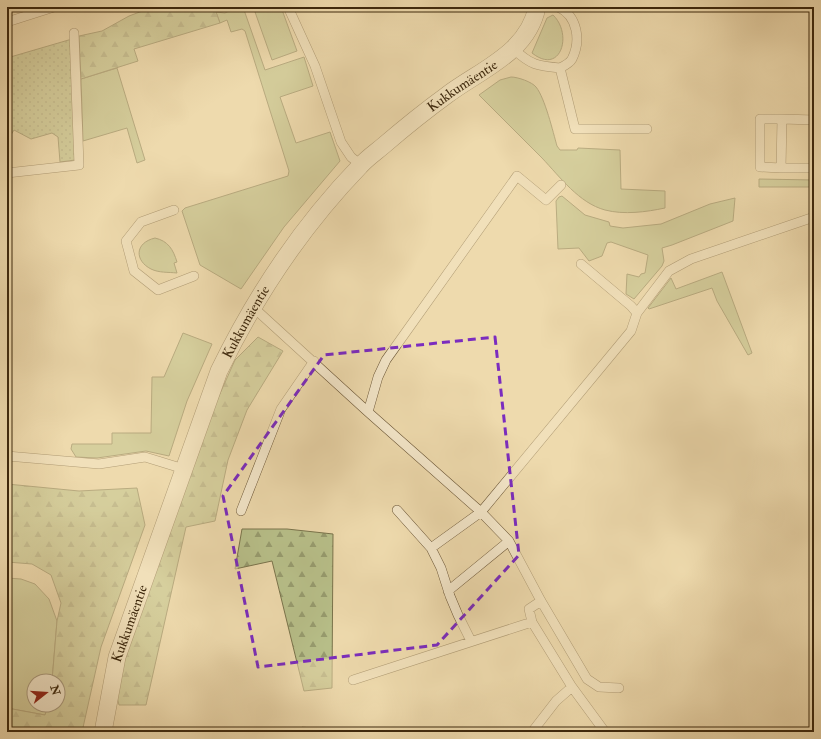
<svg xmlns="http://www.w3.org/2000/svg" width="821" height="739" viewBox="0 0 821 739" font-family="'IM FELL Double Pica',serif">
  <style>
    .grass { fill: #b8c08a; stroke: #7a744c }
    .forest { fill: url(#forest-firs); stroke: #7a744c }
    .park { fill: url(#park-dots); stroke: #7a744c }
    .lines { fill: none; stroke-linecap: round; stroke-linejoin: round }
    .service-casing { stroke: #695435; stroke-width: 10 }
    .minor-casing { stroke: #695435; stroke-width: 18 }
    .service { stroke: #f4e7ca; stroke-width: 9 }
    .minor { stroke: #f4e7ca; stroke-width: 17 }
    .marked { fill: none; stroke: #7b2cbf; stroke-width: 3; stroke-dasharray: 8 5; stroke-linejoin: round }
    .labels { text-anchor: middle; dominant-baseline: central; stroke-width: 3; stroke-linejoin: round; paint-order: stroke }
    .street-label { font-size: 14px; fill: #3d280d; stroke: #f4e7ca }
  </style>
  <defs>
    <pattern id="forest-firs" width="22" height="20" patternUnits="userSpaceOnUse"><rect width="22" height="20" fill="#b8c08a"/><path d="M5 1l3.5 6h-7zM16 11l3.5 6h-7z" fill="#979c6f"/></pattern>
    <pattern id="park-dots" width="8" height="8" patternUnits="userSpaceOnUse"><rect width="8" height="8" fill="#b8c08a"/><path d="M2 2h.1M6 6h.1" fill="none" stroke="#979c6f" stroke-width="1.8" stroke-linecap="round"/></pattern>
  </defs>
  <rect width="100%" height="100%" fill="#eedaad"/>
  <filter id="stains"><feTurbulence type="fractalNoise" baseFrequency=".005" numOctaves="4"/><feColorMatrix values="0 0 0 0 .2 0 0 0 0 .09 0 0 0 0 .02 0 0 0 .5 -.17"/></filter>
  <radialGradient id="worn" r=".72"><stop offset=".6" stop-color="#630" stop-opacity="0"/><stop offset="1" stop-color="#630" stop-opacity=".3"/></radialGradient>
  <path class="grass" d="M232,7H243L265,70L304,57L313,86L280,97L296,143L330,132L340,161L284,227L241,289L200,265L182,211L185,208L288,176L289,171L245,31L242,29L231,32L227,20L220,23L216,12L225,13L231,10Z
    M269,7H281L297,51L272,60L255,12Z
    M553,15C573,34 561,76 532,53L547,18Z
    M117,68L145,160L137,163L127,128L83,141L81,79Z
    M511,77C518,77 532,82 536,87C545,98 553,132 557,146L560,150H577L578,148L620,150L621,189L665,191V208C646,212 624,215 605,210C579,203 560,177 542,158C521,137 500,116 479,95L500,80Z
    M759,179L814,180V187H759Z
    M562,196L585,215L609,222L610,226L623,228L661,224L710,204L735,198L733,221L672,245L662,248L664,261L662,266L634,299L626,294L627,274L639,277L641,274L645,273L648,255L611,242L607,243L602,256L589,261L579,248L558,249L556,201L559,197Z
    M155,238C168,241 173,249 177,262L174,263L177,273C168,272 159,273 151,269C135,261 134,243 155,238Z
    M722,272L752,353L748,355L717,301L712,288L649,309L648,308L671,278L676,289Z
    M183,333L212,344L187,401L169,456L146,451L97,458L76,457L71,449L72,444H112V433H151L152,377H164Z
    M7,578L21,579L35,584L49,599L57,621L52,681H34V705H48L45,715L7,708Z"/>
  <path class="forest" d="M153,7H207L216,12L220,23L134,49L138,61L81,79L79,36L102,31L129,16Z
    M258,337L283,351L247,410L228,460L215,521L186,527L146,705H119L116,693L125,656L214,407L235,360Z
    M7,484L79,491L137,488L145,525L101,647L82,732H33L7,730V708L45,715L48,705H58V681H52L57,621L61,603L51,575L32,564L7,562Z
    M242,529H287L333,534L332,688L304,691L272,561L235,569Z
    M302,727L330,730V732H301Z"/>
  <path class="park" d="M72,39L75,160L60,162L58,137L52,133L31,139L14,130L9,138L7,139V58Z"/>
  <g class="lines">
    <defs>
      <path id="service" d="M288,7L315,66L341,142L351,157L361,165
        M7,22L54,7
        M514,49C530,65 538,66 560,68C564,66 570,63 572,59C581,41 578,16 558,7
        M560,68L575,129H647
        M814,120L782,119L781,168H814
        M781,168L760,167V119H782
        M7,173L79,165L74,33
        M174,210L141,222L126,241L134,271L158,290L194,276
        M581,264L631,306L637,313
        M253,307L368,412L481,512L509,541L541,601L587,679L599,687L619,688
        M368,412L378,377L386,360L517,176L546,200L561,185
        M7,456L99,464L145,457L184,469
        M397,510L431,548L481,512L631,331L637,313L669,271L691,259L814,217
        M241,511L281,409L314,361
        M431,548L441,568L450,596L458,615L471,641
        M448,591L509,541
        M532,622L572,687L605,732
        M353,680L532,622L529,609L541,601
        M532,732L556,701L572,687"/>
      <g id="minor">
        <path id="s1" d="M103,732L117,657L219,371C256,295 301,227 360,166C367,158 376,152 383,146C404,128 425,111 447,95C480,70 528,53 537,7"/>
      </g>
    </defs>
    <use href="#service" class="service-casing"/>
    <use href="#minor" class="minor-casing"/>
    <use href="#service" class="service"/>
    <use href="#minor" class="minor"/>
  </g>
  <path d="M0 0H821V739H0ZM495,337L519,555L437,645L258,667L223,496L324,355Z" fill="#eedaad" fill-opacity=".55" fill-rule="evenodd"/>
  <path class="marked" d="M495,337L519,555L437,645L258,667L223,496L324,355Z"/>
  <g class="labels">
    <g class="street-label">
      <text stroke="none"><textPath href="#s1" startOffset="760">Kukkumäentie</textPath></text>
      <text stroke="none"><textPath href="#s1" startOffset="436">Kukkumäentie</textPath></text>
      <text stroke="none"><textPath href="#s1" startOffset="112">Kukkumäentie</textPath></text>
    </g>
  </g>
  <rect width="821" height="739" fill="none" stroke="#eedaad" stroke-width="24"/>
  <rect x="8" y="8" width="805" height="723" fill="none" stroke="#3d280d" stroke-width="2"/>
  <rect x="12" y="12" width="797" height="715" fill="none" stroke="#3d280d"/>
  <g transform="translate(46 693) rotate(73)"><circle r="19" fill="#f4e7ca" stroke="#ab9b7e"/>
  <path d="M0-3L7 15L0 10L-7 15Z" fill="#8f2418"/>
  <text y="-6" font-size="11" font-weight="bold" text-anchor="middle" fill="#3d280d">N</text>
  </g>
  <rect width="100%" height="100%" filter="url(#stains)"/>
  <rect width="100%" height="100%" fill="url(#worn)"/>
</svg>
